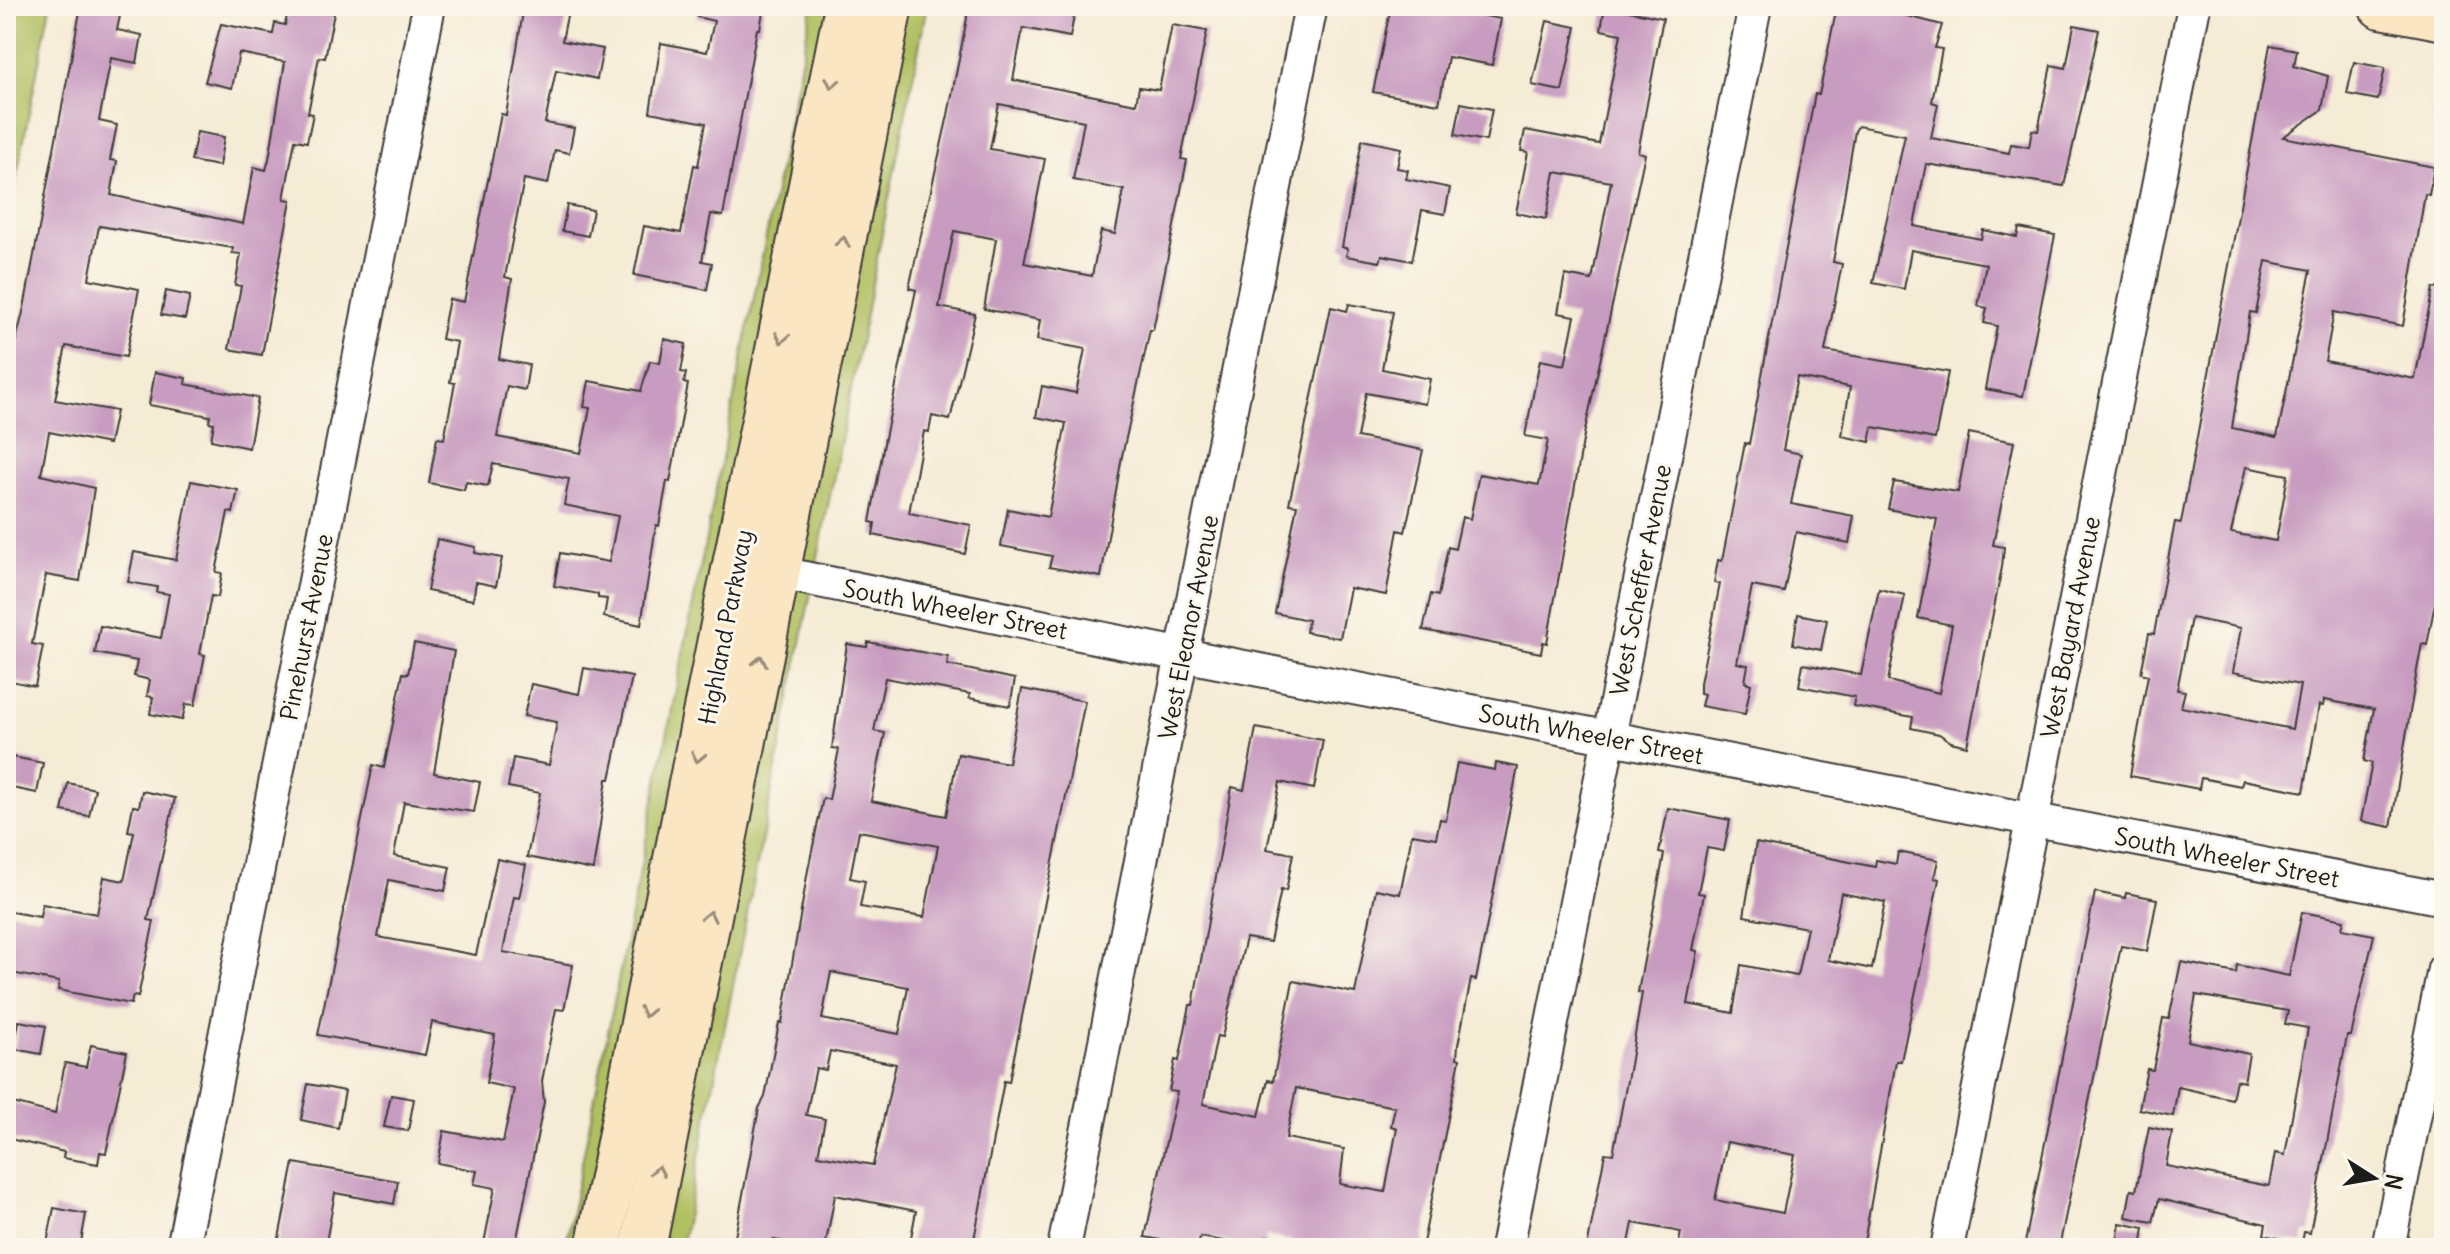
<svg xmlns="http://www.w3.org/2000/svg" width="2450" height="1254" viewBox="0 0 2450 1254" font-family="Delius,sans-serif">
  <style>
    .green { fill: #b0bf61; stroke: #666e3e; stroke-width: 2 }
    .building { fill: #c89bc0; fill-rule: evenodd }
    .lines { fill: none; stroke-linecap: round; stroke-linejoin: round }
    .street-casing { stroke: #3d3b38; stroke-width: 36 }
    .secondary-casing { stroke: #3d3b38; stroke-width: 48 }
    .street { stroke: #fff; stroke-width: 32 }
    .secondary { stroke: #fbe6c4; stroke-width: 44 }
    .oneway { stroke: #978b78 }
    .labels { text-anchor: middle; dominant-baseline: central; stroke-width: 6; stroke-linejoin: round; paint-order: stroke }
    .street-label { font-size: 24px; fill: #1c1c1c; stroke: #fbf7ec }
  </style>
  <rect width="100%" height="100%" fill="#fbf7ec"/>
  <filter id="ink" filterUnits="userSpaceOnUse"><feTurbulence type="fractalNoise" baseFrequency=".0125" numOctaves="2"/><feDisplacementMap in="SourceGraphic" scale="16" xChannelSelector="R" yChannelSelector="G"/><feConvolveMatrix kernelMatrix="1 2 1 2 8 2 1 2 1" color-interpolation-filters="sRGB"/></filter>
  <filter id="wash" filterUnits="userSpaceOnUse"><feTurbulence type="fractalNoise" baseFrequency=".006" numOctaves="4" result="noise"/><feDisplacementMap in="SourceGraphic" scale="32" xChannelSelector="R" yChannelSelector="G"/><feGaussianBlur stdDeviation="1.8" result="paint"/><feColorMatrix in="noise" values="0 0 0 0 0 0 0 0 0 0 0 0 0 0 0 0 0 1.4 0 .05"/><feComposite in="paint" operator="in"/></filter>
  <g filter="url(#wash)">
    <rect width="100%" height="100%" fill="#f5ecd6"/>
    <path class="green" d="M6,6H50L6,230Z
      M812,6H927L681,1248H565Z"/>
    <g id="blocks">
      <path class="building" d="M81,6H122L117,30L142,35L137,63L111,58L99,121L117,125L110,160L117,161L111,195L243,224L254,167L266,170L269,159L285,62L239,53L232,88L205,82L221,24L273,34L275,23L285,25L289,6H332L334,13L325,58L319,57L308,113L313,114L307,142L295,140L284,199L291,200L262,355L229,349L241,286L235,285L241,254L232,253L233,248L99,226L89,279L139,289L126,357L66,346L55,400L116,411L109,444L49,432L41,475L94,488L80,581L46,575L32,644L43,646L35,686L6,680V381L24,308Z
        M524,6H569L562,41L603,49L597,79L556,70L545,123L574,128L569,153L555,150L548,184L524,179L505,277L512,279L499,359L529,365L525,390L507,386L497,437L581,453L590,408L584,407L589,381L641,391L650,361L660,363L664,339L686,344L681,372L686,373L684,383L688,384L670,482L667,481L659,526L656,525L641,625L604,617L607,599L598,598V594L554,586L560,553L609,562L618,516L564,505L569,479L493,464L488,486L466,482L464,490L429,483L437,438L444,439L455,383L450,382L457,342L441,339L449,299L464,302L501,114L506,115Z
        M698,6H764L760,29H757L723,216L711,214L702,261L712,263L707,290L634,275L644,226L681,233L694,165L698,166L706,123L650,112L661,43L707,52L714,21L697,17Z
        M966,6H1048L1075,11L1070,37L1023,28L1013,80L1136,104L1139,87L1159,90L1172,25L1207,31L1181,159L1187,160L1177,211L1153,330H1150L1122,456L1101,577L1049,567L1052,556L1001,546L1008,509L1048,517L1066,423L1036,417L1042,386L1076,393L1085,349L1037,340L1040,320L984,309L996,239L954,231L939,307L975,314L950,420L932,416L929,432L924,431L909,513L971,525L965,554L873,535L875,523L870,522L885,438L916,290L909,288L948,115L967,18ZM999,104L1084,121L1073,180L1124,190L1115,234L1101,231L1092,276L1024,263L1045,159L990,149Z
        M1391,6H1432L1501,19L1492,65L1448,57L1439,104L1373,92Z
        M1605,6L1663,18L1638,152L1645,154L1584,435L1547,643L1543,642L1541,653L1423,630L1431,594L1438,596L1448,547L1455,549L1462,517L1470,519L1479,474L1539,485L1548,440L1525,436L1540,360L1565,365L1575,316L1558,313L1565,275L1592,280L1611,182L1555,172L1546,219L1516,213L1528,152L1521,151L1525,130L1599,144L1621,34L1601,30Z
        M1837,6H1902L1900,14L1942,25L1935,48L1942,49L1932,102L1938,104L1931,138L2009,153L2011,144L2029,147L2032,130L2038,131L2051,65L2066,68L2074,25L2099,30L2064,186L1926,164L1914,226L1981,239L1983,230L2017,237L2019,228L2055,235L2023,396L1985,389L1997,326L1984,323L1987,308L1978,306L1986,264L1911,250L1904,289L1873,283L1905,135L1858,126L1855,131L1833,262L1842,264L1825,351L1948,372L1935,439L1873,427L1870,442L1842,436L1850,387L1797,377L1783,450L1801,454L1791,504L1854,516L1849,543L1796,532L1784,592L1752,586L1737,663L1748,665L1745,682L1751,684L1745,714L1701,706L1704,694L1700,693V683L1720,584L1714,583L1718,560L1722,561L1745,443L1749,444L1815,94L1819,95Z
        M1547,21L1576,27L1562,91L1532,85Z
        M2270,45L2297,50L2294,66L2328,76L2322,110L2283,137L2434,167L2429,195L2425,194L2403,326L2334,312L2325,361L2415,379L2433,288L2444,289V556L2427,645L2422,644L2417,670L2391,827L2361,821L2372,763L2364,761L2374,709L2324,700L2323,706L2319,705L2304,792L2243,780L2241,786L2201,778L2199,789L2130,776L2148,675L2141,673L2149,633L2154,634L2175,522L2181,523ZM2266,261L2311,270L2277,437L2232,428L2250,312L2256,313ZM2246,467L2288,475L2276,541L2231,533ZM2191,618L2241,628L2233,672L2300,685L2292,729L2181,707L2185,691L2177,690Z
        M2354,62L2385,68L2378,100L2347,94Z
        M1461,103L1492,109L1486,141L1455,135Z
        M197,132L224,137L219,166L191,161Z
        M1362,140L1401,148L1397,168L1408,170L1406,179L1450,188L1445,214L1422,210L1412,261L1382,255L1380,262L1346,256L1348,249L1342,247Z
        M567,205L593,210L588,236L562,231Z
        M166,291L190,296L185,319L161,315Z
        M1349,304L1393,312L1382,369L1430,379L1425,404L1366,393L1357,437L1423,450L1405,532L1398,530L1386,595L1350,588L1340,638L1306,632L1308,620L1275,613L1297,505L1289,504L1331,307L1347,311Z
        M155,372L186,378L185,384L258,398L249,448L211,440L214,423L209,422L210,416L149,405Z
        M1969,433L2014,442L1993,545L2004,547L2002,567L1967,746L1951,742L1939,734L1911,728L1913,717L1853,706L1855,697L1799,686L1803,664L1861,675L1879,589L1905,595L1888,681L1939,693L1952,625L1918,618L1937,519L1888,509L1894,482L1958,492Z
        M191,481L238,490L233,513L228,512L216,572L222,573L218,597L211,596L200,654L205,655L195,705L186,704L182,720L150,714L153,697L147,696L150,680L134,676L137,661L95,653L100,626L161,638L169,594L156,592L157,587L128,582L134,552L176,560Z
        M437,539L476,547L475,553L502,558L496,586L476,582L473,600L427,591Z
        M1798,614L1827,620L1821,650L1793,644Z
        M868,642L948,657L947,665L1015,679L1010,706L969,698L970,694L885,678L874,731L885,733L871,801L946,816L958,754L1008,763L1022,689L1085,701L1009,1082L1004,1081L973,1245L969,1244L968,1248H909L916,1211L835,1195L825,1248L773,1240L771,1248H733L759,1108L765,1097L779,1023H782L808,870L823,798L829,800L839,749L832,748L847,644L867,647ZM859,831L938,846L924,917L860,907L865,881L850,878ZM831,972L908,987L899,1034L822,1019ZM830,1051L896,1064L873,1165L818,1155L825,1119L806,1115L816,1068L826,1070Z
        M414,643L454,651L434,773L480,782L474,812L404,802L394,856L450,867L445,891L389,880L378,937L476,955L497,859L526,865L519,898L514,897L503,952L573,965L564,1010L556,1009L542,1081L544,1102L515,1248H483L495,1188L474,1184L477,1171L438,1163L444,1131L503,1142L514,1089L486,1083L495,1035L432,1022L425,1055L318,1035L373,765L384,768L403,673L408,674Z
        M584,668L632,677L610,779H607L593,870L527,857L540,793L508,787L513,758L549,765L557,722L524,716L531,684L579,694Z
        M1256,728L1323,740L1314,789L1280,782L1267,849L1293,854L1286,891L1281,890L1270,942L1246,938L1222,1037L1217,1036L1203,1104L1259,1116L1268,1080L1273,1081L1293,981L1355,993L1376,889L1400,894L1412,834L1436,838L1440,819L1446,820L1457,763L1495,770L1496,763L1518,767L1476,980L1471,979L1458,1045L1457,1058L1460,1059L1422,1248H1329L1266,1236L1264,1248L1200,1237L1198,1247L1145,1237L1177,1092L1169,1091L1175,1060L1179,1061L1190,1005H1193L1232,787L1244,790ZM1296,1088L1395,1107L1391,1126L1397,1128L1385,1192L1340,1184L1344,1149L1286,1138Z
        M13,757L43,763L37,793L7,787Z
        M68,783L95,789L89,816L62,811Z
        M142,791L175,798L148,920L154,921L138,997L133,996L131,1004L58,990L59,982L6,972V911L40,917L42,904L97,914L104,877L124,881L134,832L128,831L133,806L139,807Z
        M1668,808L1730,820L1724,851L1707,848L1698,893L1704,894L1693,950L1698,951L1688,1004L1733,1013L1741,965L1797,976L1807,928L1744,916L1756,843L1875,867L1876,860L1896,864L1898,852L1938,860L1934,878L1939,879L1931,919L1901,1061H1896L1863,1248H1678L1681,1232L1633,1223L1628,1248H1587L1605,1153L1613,1154L1630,1065L1642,993L1638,992L1664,854L1659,853ZM1841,893L1885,902L1872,969L1828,960ZM1727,1142L1795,1155L1783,1213L1715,1200Z
        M2095,892L2125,898L2126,893L2157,899L2147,951L2121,946L2059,1248H2024Z
        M2302,912L2344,920L2342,929L2374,935L2351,1036H2347L2310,1233L2304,1232L2302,1243L2264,1235L2266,1224L2159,1199L2153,1222L2126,1217L2131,1190L2136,1191L2149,1127L2172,1132L2166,1166L2269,1186L2275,1153L2285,1155L2308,1028L2285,1024L2288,1011L2196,995L2188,1041L2249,1054L2244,1082L2236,1080L2232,1099L2178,1087L2173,1116L2139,1109L2147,1069L2153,1070L2163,1018L2169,1019L2181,962L2236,973L2237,965L2289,976Z
        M19,1021L46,1026L41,1054L14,1049Z
        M91,1045L127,1052L106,1153L100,1152L98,1164L63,1158L64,1152L6,1138L13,1103L55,1114L65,1063L86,1067Z
        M308,1084L345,1091L338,1128L301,1120Z
        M391,1095L414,1099L408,1131L384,1127Z
        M294,1163L398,1181L394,1204L335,1193L325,1248H277Z
        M54,1208L86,1214L80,1248H46Z
        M2120,1223L2144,1228L2141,1248H2116Z"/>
    </g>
  </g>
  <g filter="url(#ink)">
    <use href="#blocks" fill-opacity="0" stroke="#3d3b38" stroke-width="2"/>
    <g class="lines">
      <defs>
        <path id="street" d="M755,568L1208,660L2444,899
          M183,1248L429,6
          M1064,1248L1311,6
          M1507,1248L1755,6
          M1947,1248L2194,6
          M2388,1248L2444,969"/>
        <path id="secondary" d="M2381,6L2444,18
          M598,1248L847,6
          M643,1248L890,6"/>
      </defs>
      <use href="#street" class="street-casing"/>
      <use href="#secondary" class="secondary-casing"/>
      <use href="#street" class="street"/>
      <use href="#secondary" class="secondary"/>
    </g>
    <defs><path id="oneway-chevron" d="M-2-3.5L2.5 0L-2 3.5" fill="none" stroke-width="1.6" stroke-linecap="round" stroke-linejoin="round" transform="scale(2)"/></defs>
    <g class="oneway">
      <use href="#oneway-chevron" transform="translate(832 83) rotate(101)"/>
      <use href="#oneway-chevron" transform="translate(843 242) rotate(-79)"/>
      <use href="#oneway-chevron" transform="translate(782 338) rotate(101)"/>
      <use href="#oneway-chevron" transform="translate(760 661) rotate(-79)"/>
      <use href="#oneway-chevron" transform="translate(698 757) rotate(102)"/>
      <use href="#oneway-chevron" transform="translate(709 916) rotate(-79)"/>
      <use href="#oneway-chevron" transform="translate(646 1012) rotate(102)"/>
      <use href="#oneway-chevron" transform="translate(658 1171) rotate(-79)"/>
    </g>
  </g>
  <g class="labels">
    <g class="street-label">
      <text transform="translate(1640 580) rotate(-79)">West Scheffer Avenue</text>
      <text transform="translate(955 609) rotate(11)">South Wheeler Street</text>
      <text transform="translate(306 627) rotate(-79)">Pinehurst Avenue</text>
      <text transform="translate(725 627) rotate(-79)">Highland Parkway</text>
      <text transform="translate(1188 627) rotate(-79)">West Eleanor Avenue</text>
      <text transform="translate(2070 627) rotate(-79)">West Bayard Avenue</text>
      <text transform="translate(1591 734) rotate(11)">South Wheeler Street</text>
      <text transform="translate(2227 857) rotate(11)">South Wheeler Street</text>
    </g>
  </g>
  <rect width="2450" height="1254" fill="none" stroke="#fbf7ec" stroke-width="32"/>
  <g transform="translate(2374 1178) rotate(101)" stroke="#fbf7ec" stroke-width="6" paint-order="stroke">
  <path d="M0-6L14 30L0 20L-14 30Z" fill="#1c1c1c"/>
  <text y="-12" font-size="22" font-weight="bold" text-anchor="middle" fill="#1c1c1c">N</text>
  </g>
</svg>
